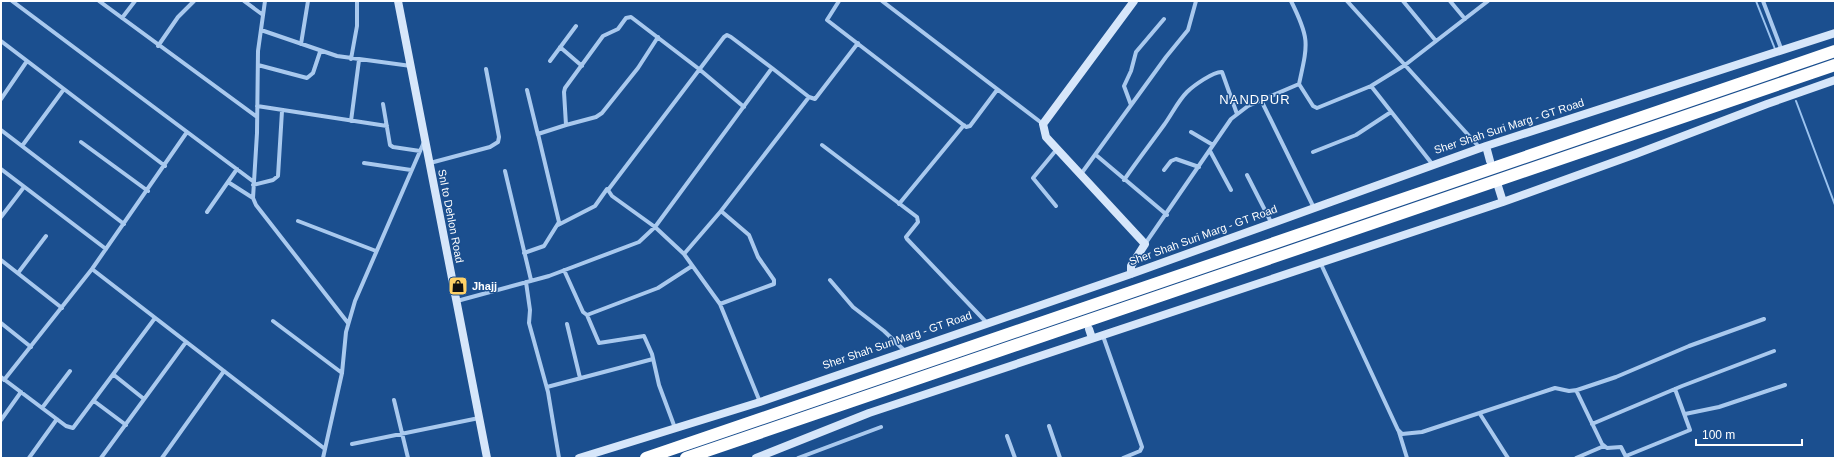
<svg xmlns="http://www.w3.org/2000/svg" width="1836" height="459" viewBox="0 0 1836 459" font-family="Helvetica,sans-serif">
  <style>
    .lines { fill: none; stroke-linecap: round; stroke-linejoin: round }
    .stream { stroke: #9cc4f0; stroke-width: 2 }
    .street { stroke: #a9c9ee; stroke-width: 4 }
    .secondary { stroke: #d6e6fa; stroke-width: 8 }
    .highway { stroke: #fff; stroke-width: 12 }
    .labels { text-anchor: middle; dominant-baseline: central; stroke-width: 3; stroke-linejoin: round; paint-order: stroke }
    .street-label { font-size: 11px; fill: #fff; stroke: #1b4f8f }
    .poi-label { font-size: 11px; font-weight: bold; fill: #fff; stroke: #1b4f8f; text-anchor: start }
    .quarter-label { font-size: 13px; letter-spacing: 1px; fill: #fff; stroke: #1b4f8f }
  </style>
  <rect width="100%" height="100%" fill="#1b4f8f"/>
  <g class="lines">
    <path class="stream" d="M1756,1L1775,49
      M1796,101L1835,205"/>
    <path class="street" d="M12,1L254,182
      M99,1L257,117
      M244,1L263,15
      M265,1L258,51L257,133L253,198L256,205L348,323
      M839,1L827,20L966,127L970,126L997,90
      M882,1L1043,124
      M1291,1C1310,39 1308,43 1299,84L1313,106L1317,108L1371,86L1405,65L1488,1
      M1347,1L1480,148
      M1403,1L1436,41
      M1450,1L1465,19
      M1763,1L1782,51
      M122,18L135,1
      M261,30L337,56L411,66
      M1,41L165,166
      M301,44L308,1
      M158,46L178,17L194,1
      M560,47L582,66
      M351,59L357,26V1
      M550,61L576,26
      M258,65L307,78L313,73L320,52
      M1371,86L1433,165
      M527,90L538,135
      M1,99L27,61
      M1261,100L1314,208
      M383,104L390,145L393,147L420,151
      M1131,105L1124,86L1131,71L1136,52L1164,19
      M257,106L387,126
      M351,121L359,60
      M566,125L596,117L602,113L638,68L658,37
      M1,130L124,224
      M1191,132L1213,145
      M81,142L148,191
      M822,145L917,217L918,222L906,237L907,239L987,323
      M22,146L64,89
      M1210,151L1231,190
      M1313,152L1356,135L1391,112
      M1096,155L1167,215
      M364,163L411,170
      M430,163L490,147L498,142L499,137L486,69
      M1,169L106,249
      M1164,170L1171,161L1176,159L1199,167
      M505,171L531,280
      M1081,174L1166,57L1188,30L1196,1
      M1247,175L1272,224
      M1124,180C1137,161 1151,143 1164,125C1172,114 1178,101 1187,92C1193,86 1214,71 1222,72L1237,114
      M228,182L253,198
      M253,185L273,180L278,176L282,111
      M899,204L964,125
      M1056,206L1033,178L1057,149
      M721,211L809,97
      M207,212L237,169
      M1,217L24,187
      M298,221L376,251
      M558,225L595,206L607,189
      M1145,244L1231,119L1248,106L1299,84
      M524,253L544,246L559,222L538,134L566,125L564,92L565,88L603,36L618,29L626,18L631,17L699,69L744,107
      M684,254L721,211L749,235L758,257L774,280V284L720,304
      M1,260L62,308
      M1320,262L1398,430L1402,434L1422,432L1555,388L1569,391L1577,390L1616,377L1689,346L1764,319
      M92,269L325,449
      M564,270L583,312L587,315L658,288L692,266
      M18,273L46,236
      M830,280L853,307L884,331L905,351
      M526,282L530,310L529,323L548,392L559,458
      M457,301L549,276L639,242L655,227L772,68L809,97L815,99L858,43
      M587,315L599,343L644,336L652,354L659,385L675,428
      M273,321L342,373
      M1,323L31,347
      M567,324L580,378
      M1103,336L1142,447L1140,451L1123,458
      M114,375L144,399
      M1,377L66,426L73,428L155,318
      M4,380L92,269L187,132
      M547,387L653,359
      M1576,390L1602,444L1607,448L1621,447L1626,457
      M394,400L408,458
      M94,401L126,425
      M760,402L720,304L684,254L655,227L612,196L608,190L724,37L727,35L731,37L772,68
      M42,408L70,371
      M1480,414L1508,458
      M1685,414L1719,407L1785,385
      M1,420L21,392
      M1592,424L1682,386L1774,351
      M1049,426L1060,458
      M1399,432L1407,458
      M1007,436L1015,458
      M352,444L479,418
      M1626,456L1690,430L1675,389
      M29,458L57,419
      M101,458L186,342
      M162,458L224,371
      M323,458L342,373L346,332L355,301L424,142
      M798,458L881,427
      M1576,458L1604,446"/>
    <path class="secondary" d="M398,1L487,458
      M1486,146L1490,161
      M1498,186L1503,202
      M1131,274V266L1145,244L1046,137L1043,124L1134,1
      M1089,329L1092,338
      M579,458L760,402L1131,274L1486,146L1835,33
      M756,458L869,413L1503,202L1636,154L1767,104L1835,80"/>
    <path class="highway" d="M646,458L1835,51
      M686,458L1835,65"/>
  </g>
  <defs>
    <symbol id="shop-square" viewBox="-11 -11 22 22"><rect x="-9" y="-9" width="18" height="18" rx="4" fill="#ffd166" stroke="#1b4f8f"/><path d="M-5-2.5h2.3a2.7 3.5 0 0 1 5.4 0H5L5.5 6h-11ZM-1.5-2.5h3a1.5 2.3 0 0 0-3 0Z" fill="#111"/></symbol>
  </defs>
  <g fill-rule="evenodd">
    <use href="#shop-square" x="447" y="275" width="22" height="22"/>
  </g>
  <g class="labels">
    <g class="street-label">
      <text transform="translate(1509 126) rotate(-18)">Sher Shah Suri Marg - GT Road</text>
      <text transform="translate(451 216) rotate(79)">Snl to Dehlon Road</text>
      <text transform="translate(1203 235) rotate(-20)">Sher Shah Suri Marg - GT Road</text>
      <text transform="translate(897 340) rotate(-19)">Sher Shah Suri Marg - GT Road</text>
    </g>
    <g class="poi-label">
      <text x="472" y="286">Jhajj</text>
    </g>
    <g class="quarter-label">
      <text x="1255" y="99">NANDPUR</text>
    </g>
  </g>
  <rect width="1836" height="459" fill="none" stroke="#ffffff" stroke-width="4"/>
  <path d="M1696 439v6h106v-6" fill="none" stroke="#ffffff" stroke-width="2"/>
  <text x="1702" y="439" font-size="12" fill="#ffffff" stroke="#1b4f8f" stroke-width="3" paint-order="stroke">100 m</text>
</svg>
